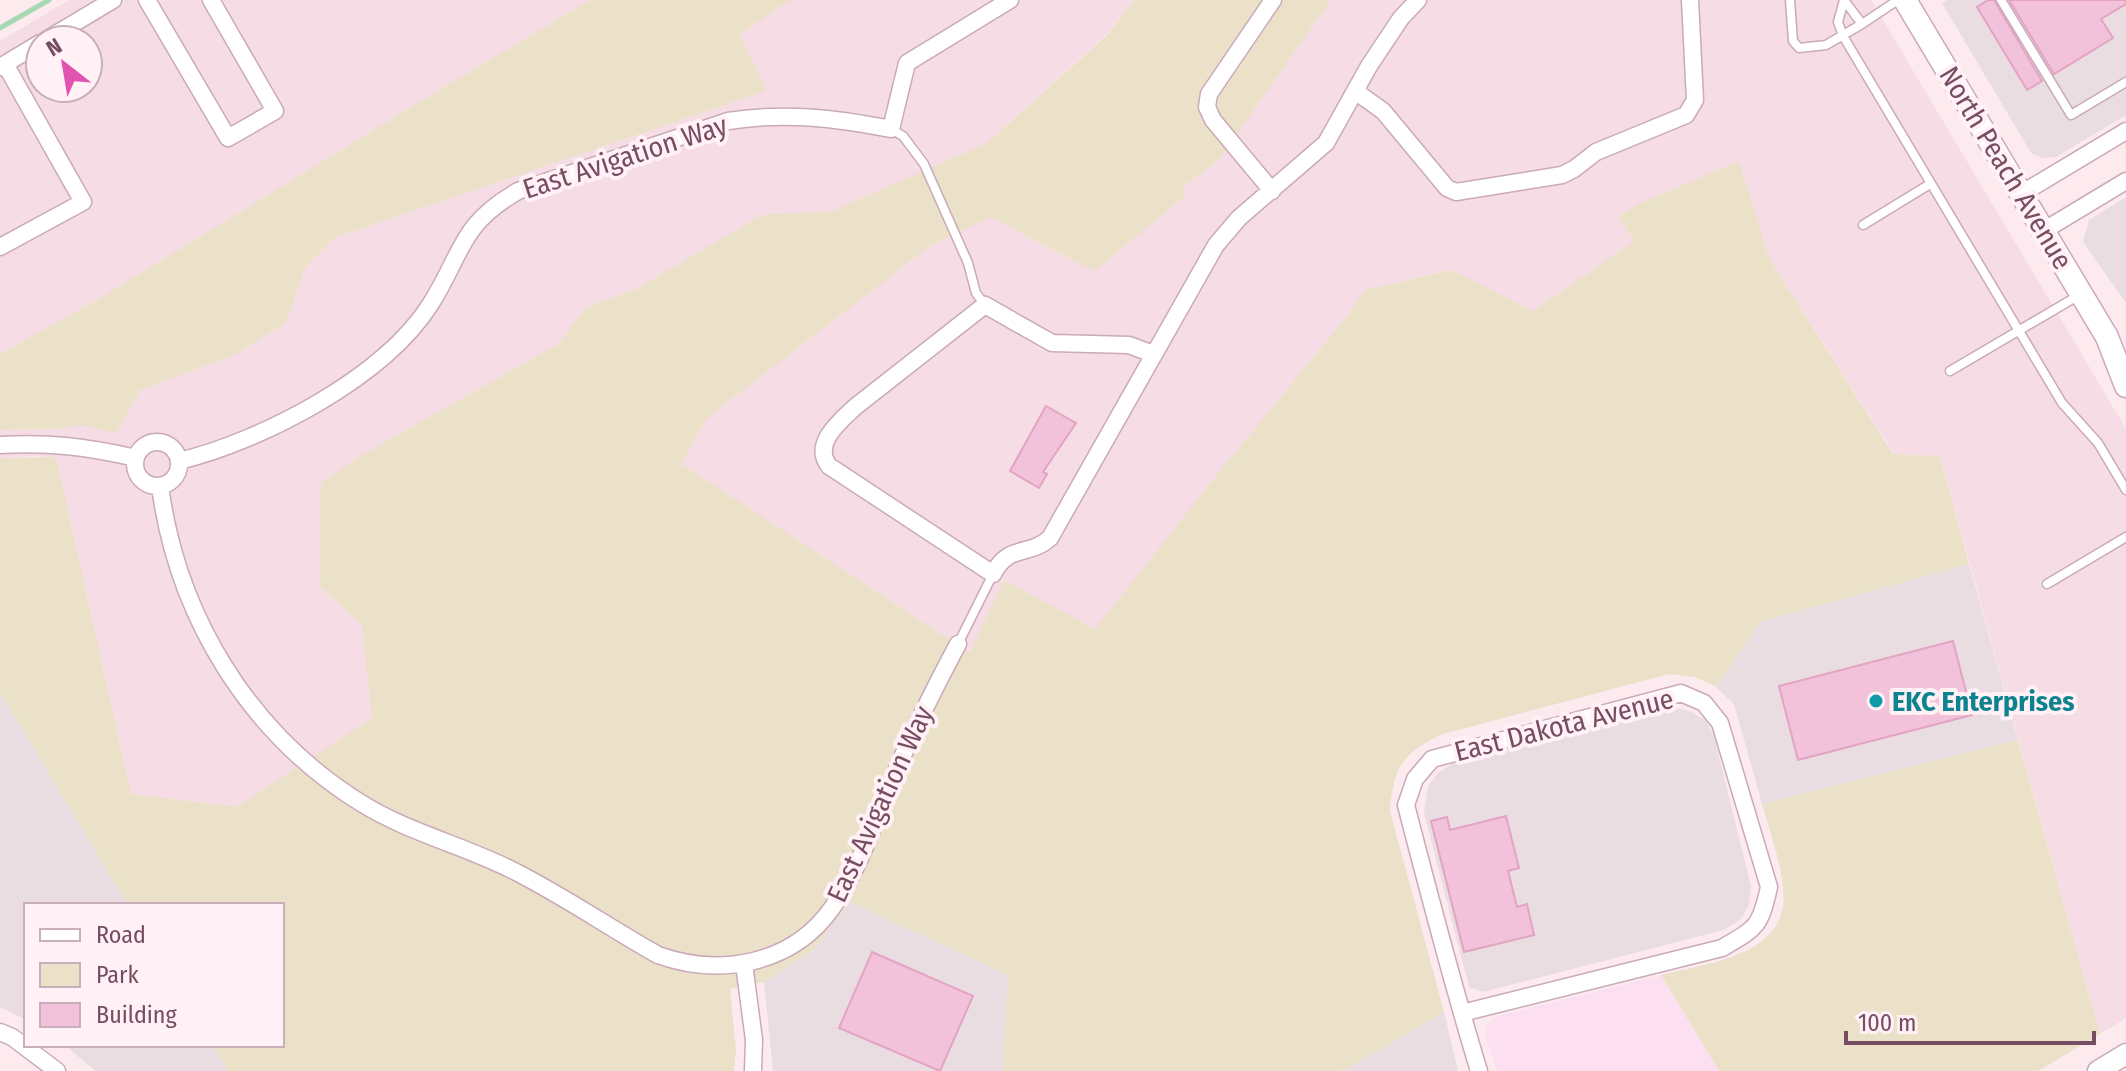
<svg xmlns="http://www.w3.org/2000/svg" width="2126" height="1071" viewBox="0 0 2126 1071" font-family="'Fira Sans Condensed',sans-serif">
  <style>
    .residential { fill: #f6dce4; fill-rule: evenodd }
    .commercial { fill: #fcdff0 }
    .industrial { fill: #e9dde2 }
    .green { fill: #eae1c8 }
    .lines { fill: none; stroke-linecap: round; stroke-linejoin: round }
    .stream { stroke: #a5d8b3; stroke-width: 5 }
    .building { fill: #f1c2d9; stroke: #e4a3c3; stroke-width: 2 }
    .service-casing { stroke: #caaab8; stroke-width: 11 }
    .minor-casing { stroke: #caaab8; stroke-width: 19 }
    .tertiary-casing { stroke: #caaab8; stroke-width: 23 }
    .secondary-casing { stroke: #cda8b9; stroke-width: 25 }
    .service { stroke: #fff; stroke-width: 8 }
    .minor { stroke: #fff; stroke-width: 16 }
    .tertiary { stroke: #fff; stroke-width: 20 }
    .secondary { stroke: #fff; stroke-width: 22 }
    .culture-dot { fill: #0f9aa8; stroke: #fff1f5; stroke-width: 3 }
    .labels { text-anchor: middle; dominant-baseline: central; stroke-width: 8; stroke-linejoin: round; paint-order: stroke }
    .street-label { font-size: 28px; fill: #774d63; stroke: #fff1f5 }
    .culture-label { font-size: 28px; font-weight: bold; fill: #0d838f; stroke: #fff1f5; text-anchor: start }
  </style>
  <rect width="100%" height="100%" fill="#fceaef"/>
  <path class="residential" d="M69,0H590L424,99L95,301L0,354V41ZM40,40H88V88H40Z
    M791,0H1134L1107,34L987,143L832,211L762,216L636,289L585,308L558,344L362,455L320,587L362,624L373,718L237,807L131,794L56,458L37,456L0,458V430L60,429L80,425L116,433L141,390L235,355L286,323L305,268L334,238L765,91L740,34Z
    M1331,0H1871L2126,429V1018L2100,1034L1940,456L1894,454L1769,258L1738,161L1619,216L1634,241L1533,311L1452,270L1364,290L1345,319L1219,472L1095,630L1004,580L971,654L682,464L706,419L930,246L990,217L1094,271L1186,194L1182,188L1219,160Z"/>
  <path class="commercial" d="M1661,975L1719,1071H1497L1485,1036L1487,1024L1498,1016Z"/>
  <path class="industrial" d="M1947,0H2126V115L2056,157L2042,158L2031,153L1942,3Z
    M2126,197V303L2083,242L2089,220Z
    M1969,564L2018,740L1762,804L1734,704L1716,687L1760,622Z
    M0,692L128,905H26V1020L0,1007Z
    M1675,708L1690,711L1706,721L1714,736L1751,886L1749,905L1741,919L1724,930L1483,992L1469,987L1424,813L1428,786L1438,773L1453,763Z
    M850,902L1008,975L1003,1071H773L764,982L814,949Z
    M1444,1012L1458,1071H1343Z
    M65,1045H212L228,1071H95Z"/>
  <path class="green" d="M590,0H791L740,34L766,91L334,238L305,268L286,323L235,355L141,390L116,433L80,425L60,429L0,430V354L95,301L424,99Z
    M1134,0H1331L1219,160L1182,188L1186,195L1094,271L990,217L930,246L706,419L682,464L970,653L1004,580L1095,629L1219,472L1345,319L1364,290L1452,270L1533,311L1634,241L1619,216L1639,204L1739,161L1769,258L1893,454L1940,456L1969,564L1760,622L1716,687L1695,677L1669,674L1443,734C1403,752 1393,767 1390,811L1444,1012L1343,1071H1003L1008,975L850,902L814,949L764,982L730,989L736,1051L734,1071H228L212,1045H282V905H128L0,692V458L56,457L131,794L237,807L372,718L362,624L320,587L321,483L362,455L558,344L585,308L636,289L762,215L832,211L987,143L1107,35Z
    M2018,740L2100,1034L2038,1071H1719L1661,975C1701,965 1774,958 1783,907C1787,878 1770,833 1762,804Z"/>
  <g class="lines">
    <path class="stream" d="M0,28L49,0"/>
  </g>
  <path class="building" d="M1988,0H1994L2042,81L2027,90L1977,7Z
    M2009,0H2126V4L2101,19L2113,38L2054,74Z
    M1046,406L1076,423L1043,472L1047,474L1039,488L1010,471Z
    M1953,641L1972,715L1798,760L1779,686Z
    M1506,816L1519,868L1508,871L1517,907L1527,904L1534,935L1464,952L1431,821L1447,817L1450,830Z
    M872,952L973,996L940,1071L839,1028Z"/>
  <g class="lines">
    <defs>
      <path id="service" d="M1790,0L1793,41L1799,48L1826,45L1862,24
        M1844,0L1838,22L1843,36L2062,403L2098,443L2126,490
        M1844,0L1862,24L1898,0
        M2001,0L2071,115L2126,82
        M891,129L903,136L924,164L968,263L976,293L985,305
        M1863,225L1930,184
        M1950,371L2081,294
        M2047,584L2126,537
        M958,644L993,574"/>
      <path id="minor" d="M147,0L228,138L275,111L211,0
        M46,40L113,0
        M0,67L40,43
        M1355,91L1383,111L1447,188L1456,192L1562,175L1574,169L1596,152L1686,115L1695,100L1690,0
        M1272,191L1213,120L1207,107L1209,94L1273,0
        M2021,194L2126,131
        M2043,231L2126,181
        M0,247L83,202L5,64
        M1153,354L1129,345L1052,343L985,305L855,407C839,422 812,444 829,466L993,574C1009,543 1029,557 1050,538L1216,245L1239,218L1326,143L1369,66L1401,18L1418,0
        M135 464a22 22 0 1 1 44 0a22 22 0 1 1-44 0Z
        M0,445C49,442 88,447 136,458
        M179,461C262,441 383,378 430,305C463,253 459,225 518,191L728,121C784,112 835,118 891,129L907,63L1010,0
        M160,486C177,615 248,733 361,803C409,833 466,846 516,872C565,897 610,928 658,955C719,977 792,965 832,908C860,869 875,819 894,776C913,731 935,687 958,644
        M744,964L754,1040L753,1071
        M1462,1013L1722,948C1756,928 1760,928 1769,887L1720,723L1704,703L1681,693L1432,759L1415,779L1406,805C1429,894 1452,983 1479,1071
        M0,1032L12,1037L57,1071"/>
      <path id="tertiary" d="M2098,1071L2126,1054"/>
      <path id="secondary" d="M1905,0L2107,337L2126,386"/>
    </defs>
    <use href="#service" class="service-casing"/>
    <use href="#minor" class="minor-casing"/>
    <use href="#tertiary" class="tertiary-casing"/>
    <use href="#secondary" class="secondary-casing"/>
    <use href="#service" class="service"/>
    <use href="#minor" class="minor"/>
    <use href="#tertiary" class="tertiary"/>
    <use href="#secondary" class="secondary"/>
  </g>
  <circle class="culture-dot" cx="1876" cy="701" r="8"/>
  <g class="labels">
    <g class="street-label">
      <text transform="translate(625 157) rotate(-18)">East Avigation Way</text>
      <text transform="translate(2006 168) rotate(59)">North Peach Avenue</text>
      <text transform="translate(1564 725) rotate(-14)">East Dakota Avenue</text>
      <text transform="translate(880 804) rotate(-65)">East Avigation Way</text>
    </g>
    <g class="culture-label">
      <text x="1892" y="701">EKC Enterprises</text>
    </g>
  </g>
  <rect x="24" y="903" width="260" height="144" fill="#fff1f5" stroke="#c9afbb" stroke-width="2"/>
  <rect x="40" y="929" width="40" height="12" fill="#ffffff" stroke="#c9afbb" stroke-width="2"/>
  <text x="96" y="943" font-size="24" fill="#774d63">Road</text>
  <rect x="40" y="963" width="40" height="24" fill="#eae1c8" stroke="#c9afbb" stroke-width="2"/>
  <text x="96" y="983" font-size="24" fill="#774d63">Park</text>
  <rect x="40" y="1003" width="40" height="24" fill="#f1c2d9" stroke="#c9afbb" stroke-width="2"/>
  <text x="96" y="1023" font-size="24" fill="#774d63">Building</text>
  <g transform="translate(64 64) rotate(329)"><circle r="38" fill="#fff1f5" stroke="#c9afbb" stroke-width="2"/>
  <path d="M0-6L14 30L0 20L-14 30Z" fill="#e253b1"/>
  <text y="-12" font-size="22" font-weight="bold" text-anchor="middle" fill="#774d63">N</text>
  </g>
  <path d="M1846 1031v12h248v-12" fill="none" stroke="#774d63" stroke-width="4"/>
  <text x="1858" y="1031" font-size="24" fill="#774d63" stroke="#fff1f5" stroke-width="6" paint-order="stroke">100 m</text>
</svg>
